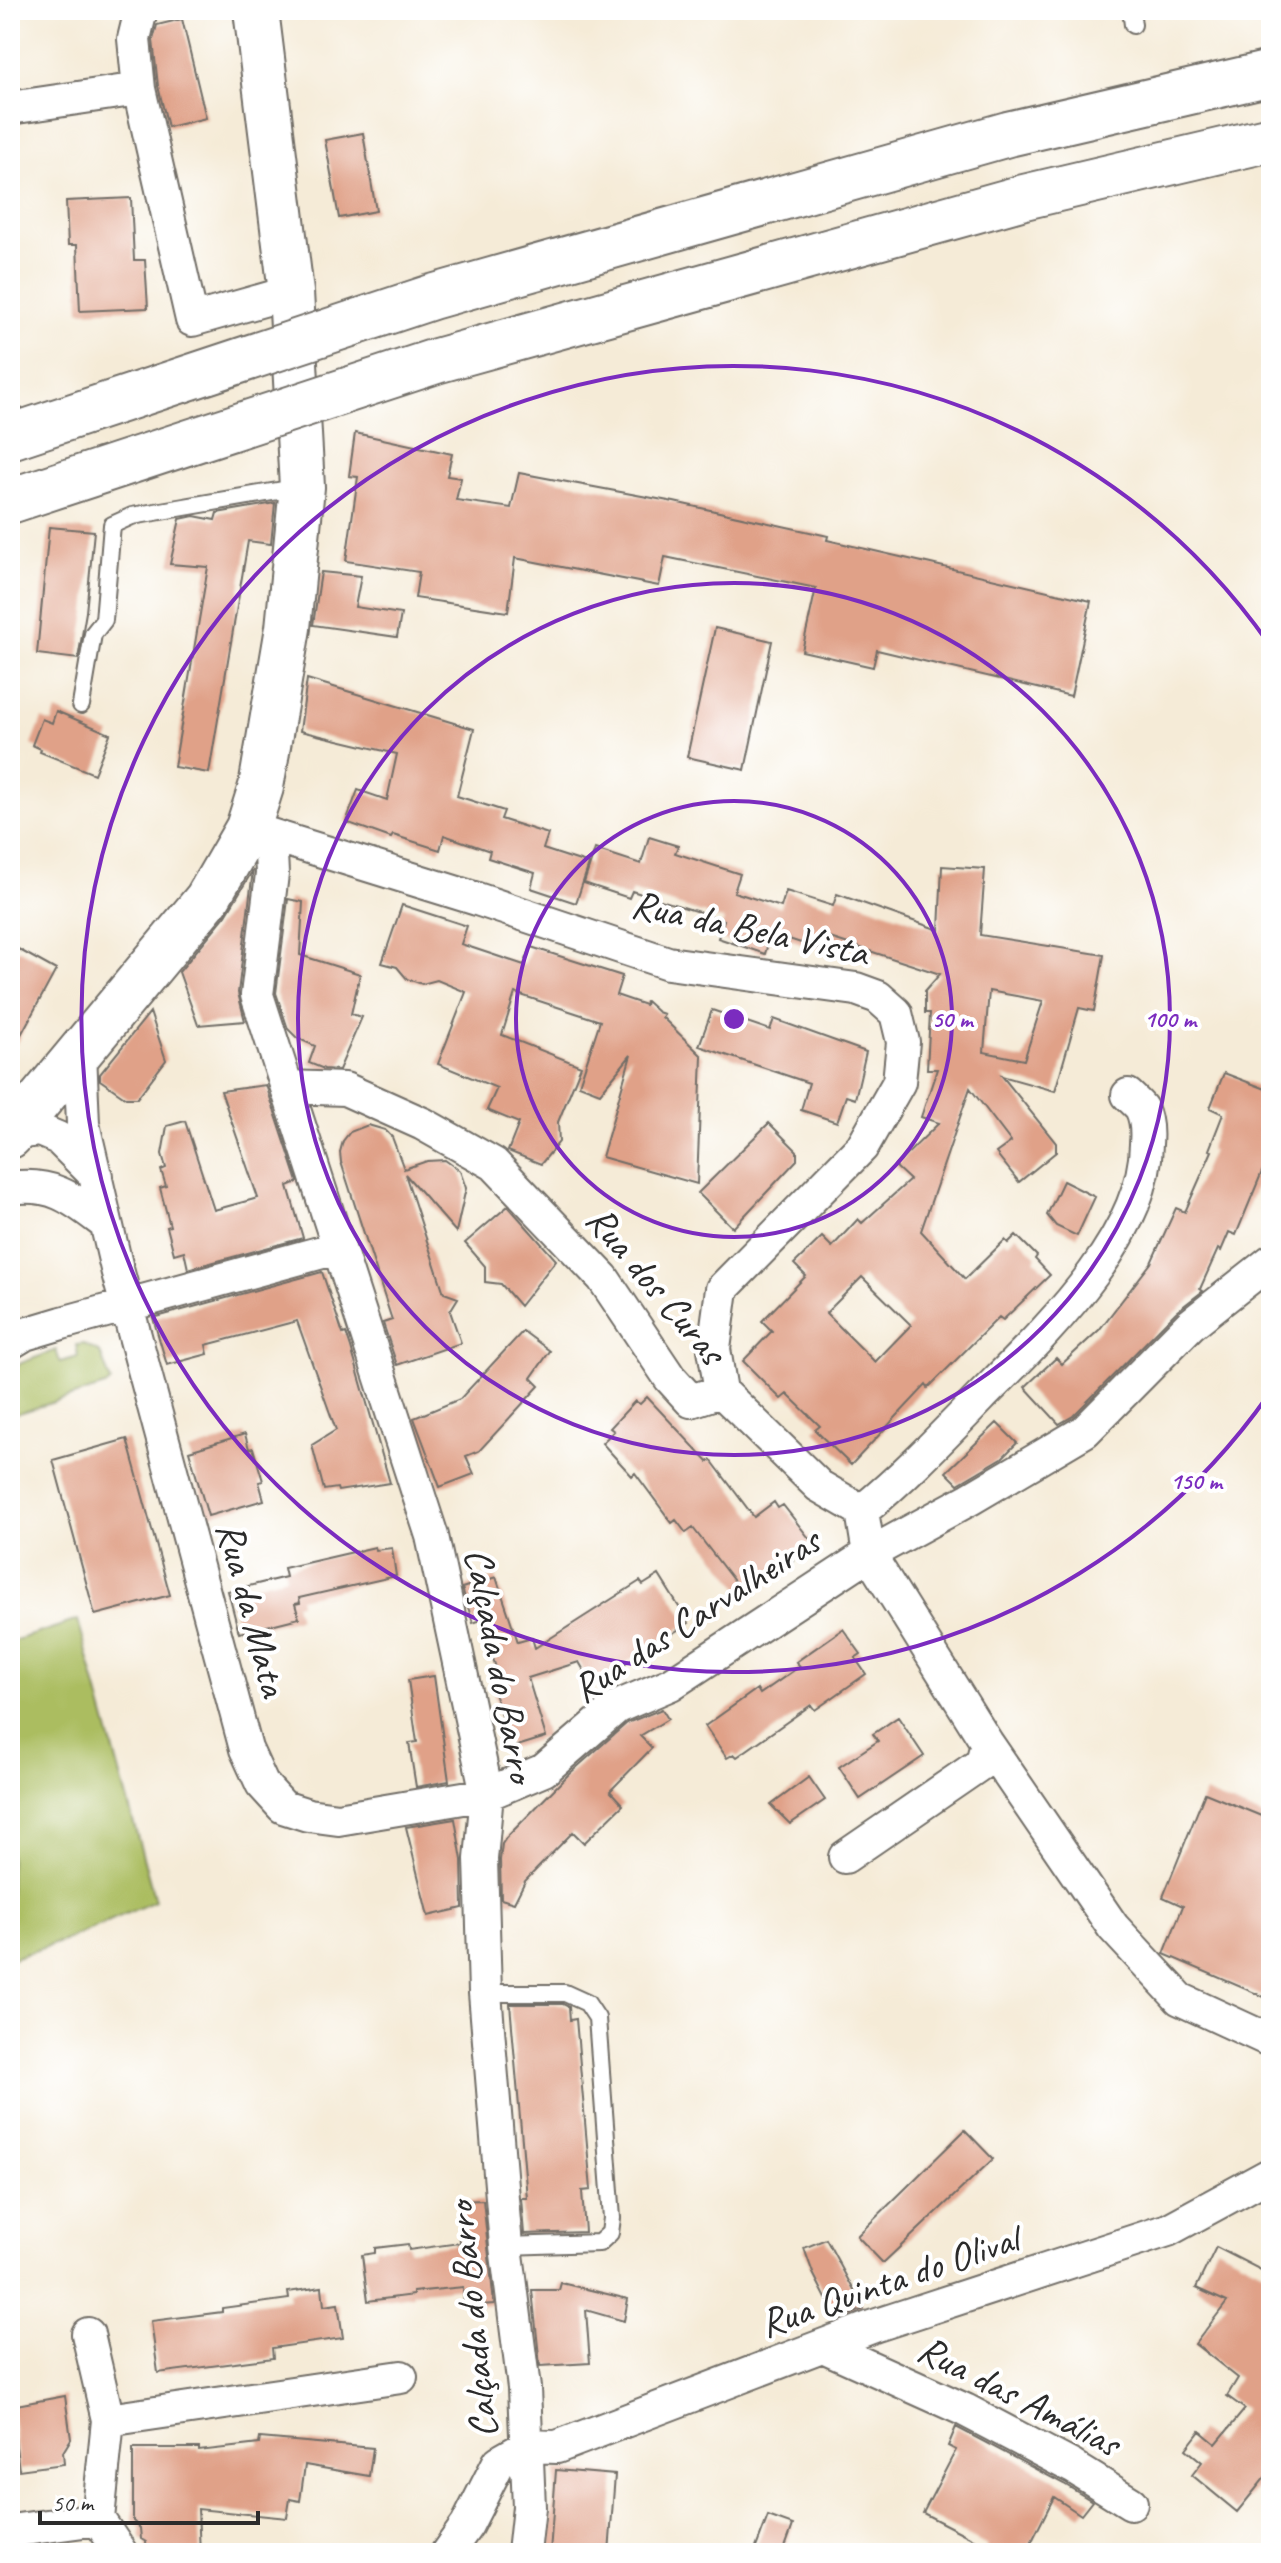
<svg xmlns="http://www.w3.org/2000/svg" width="1281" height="2563" viewBox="0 0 1281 2563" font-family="Caveat,sans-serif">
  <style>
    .green { fill: #abbd61; stroke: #6b7446; stroke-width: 2 }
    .building { fill: #e0a188; fill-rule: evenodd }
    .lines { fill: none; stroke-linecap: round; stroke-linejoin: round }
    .lane-casing { stroke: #726e67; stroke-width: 20 }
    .street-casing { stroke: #726e67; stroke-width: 36 }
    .primary-casing { stroke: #726e67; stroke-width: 48 }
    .lane { stroke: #fff; stroke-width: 16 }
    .street { stroke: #fff; stroke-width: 32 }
    .primary { stroke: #fff; stroke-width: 44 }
    .highway-bridge-casing { stroke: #726e67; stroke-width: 48; stroke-linecap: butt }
    .highway-bridge { stroke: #fff; stroke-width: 44 }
    .ring { fill: none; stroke: #7b2cbf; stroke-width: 4 }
    .labels { text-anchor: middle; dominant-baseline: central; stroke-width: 8; stroke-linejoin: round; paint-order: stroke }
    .street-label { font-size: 40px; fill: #2b2b2b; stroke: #fff }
    .centre { fill: #7b2cbf; stroke: #fff; stroke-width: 4 }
    .ring-label { font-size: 24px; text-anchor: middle; font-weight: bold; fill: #7b2cbf; stroke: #fff; stroke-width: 8; stroke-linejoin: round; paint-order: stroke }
  </style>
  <rect width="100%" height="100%" fill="#fff"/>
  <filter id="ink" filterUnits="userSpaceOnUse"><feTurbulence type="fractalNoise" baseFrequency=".0125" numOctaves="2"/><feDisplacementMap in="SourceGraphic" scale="16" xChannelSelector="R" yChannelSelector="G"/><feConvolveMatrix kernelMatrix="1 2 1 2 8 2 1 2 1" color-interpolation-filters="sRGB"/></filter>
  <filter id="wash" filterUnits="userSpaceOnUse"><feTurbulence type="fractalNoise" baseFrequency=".006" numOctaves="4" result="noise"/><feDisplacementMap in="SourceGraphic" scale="32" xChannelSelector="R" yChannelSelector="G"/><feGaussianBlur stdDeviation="1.8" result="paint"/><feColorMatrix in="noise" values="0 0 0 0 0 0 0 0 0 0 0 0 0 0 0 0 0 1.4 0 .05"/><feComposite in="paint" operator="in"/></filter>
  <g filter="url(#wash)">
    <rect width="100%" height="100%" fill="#f5ebd7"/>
    <path class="green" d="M84,1344L100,1353L111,1382L108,1385L10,1416V1373L21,1363L56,1350L60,1362L78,1357L76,1345Z
      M78,1620L155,1901L66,1940L10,1959V1642Z"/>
    <g id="blocks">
      <path class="building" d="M182,19L206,118L168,127L158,86L153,40L157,25Z
        M363,133L376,211L339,218L325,140Z
        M131,198L134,260H145L148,308L80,311L77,245H68L66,201Z
        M355,433L452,454L447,476L461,478L456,500L511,508L519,473L674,502L828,536L827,540L1091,601L1071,696L877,650L873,667L802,651L816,588L665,557L659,586L515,558L508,612L415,598L419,572L346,561L358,477L349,476Z
        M275,503L271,544L248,541L209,773L174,767L208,567L170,564L180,519L194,516L215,520L217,513Z
        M49,527L94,531L86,612L78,659L37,654Z
        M321,572L361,576L355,607L401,614L397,637L313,625Z
        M715,628L772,641L745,770L687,757Z
        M307,679L474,729L457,796L504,811L501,819L548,834L543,849L589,864L576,903L531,888L535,873L488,858L490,851L444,835L440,850L393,835L391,838L346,822L358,790L387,800L397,754L300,731Z
        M56,711L110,734L94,774L40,752L41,749L32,745L42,719L52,723Z
        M649,837L678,846L675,853L740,874L734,892L781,907L786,891L833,906L837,894L939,930L942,866L985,869L980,935L1104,955L1094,1011L1079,1008L1055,1091L1002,1076L1056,1143V1152L1019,1182L996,1153L1011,1142L970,1088L921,1231L965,1279L1005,1240L1008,1243L1016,1235L1037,1256L1035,1259L1050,1275L1003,1320L999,1317L928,1388L926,1385L851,1465L815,1430L820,1426L787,1394L781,1399L743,1361L772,1331L762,1321L806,1276L794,1264L822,1237L832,1247L858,1219L862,1223L910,1180L895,1166L939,1123L921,1117L937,1069H927L930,1013H925V991L940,974L824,936L819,949L771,933L765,954L718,938L724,920L632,891L629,898L584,883L595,849L641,864ZM989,991L1043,1001L1024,1060L984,1052ZM862,1277L911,1325L875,1362L826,1313Z
        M253,870L238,993L245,1021L198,1025L179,972L226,915Z
        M288,899L303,902L300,955L360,974L351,1014L362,1017L339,1070L324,1069L309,1063L315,1046L297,1038L288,1029L276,993Z
        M402,905L467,926L461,944L524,965L531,947L622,976L616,995L645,1005L646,1001L658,1012L664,1014L662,1017L702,1056L697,1184L602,1157L631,1055L600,1093L579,1085L600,1021L515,993L502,1035L581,1066L558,1122L559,1142L541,1164L508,1151L519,1123L487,1110L497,1088L438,1064L466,992L437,980L422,984L407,979L397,967L382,963Z
        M18,949L56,970L10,1055V964Z
        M712,1010L770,1030L774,1019L866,1052L855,1099L846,1096L837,1122L801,1110L809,1083L699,1046Z
        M150,1012L166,1060L137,1098H126L100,1080V1074Z
        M1224,1073L1271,1091V1113L1265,1130L1271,1132V1150L1236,1235L1229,1232L1221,1251L1218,1249L1200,1289L1203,1291L1176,1312L1073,1416L1059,1424L1025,1387L1056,1358L1062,1364L1099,1330L1151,1263L1176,1208L1185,1212L1212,1151L1209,1150L1223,1114L1210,1108Z
        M266,1085L298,1182L288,1186L303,1238L188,1269L184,1251L174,1254L167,1227L170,1226L160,1188L166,1186L161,1170L166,1168L162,1154L167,1126L185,1121L214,1210L258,1198L221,1091Z
        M769,1123L797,1151V1160L733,1228L698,1193Z
        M368,1125L385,1130L392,1137L404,1169L427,1161L445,1160L460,1171L466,1188L456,1232L405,1174L444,1293L458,1298L450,1311L461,1343L397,1365L383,1323L392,1320L341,1162L340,1152L343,1141L350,1132Z
        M1063,1181L1095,1197L1077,1236L1056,1226L1047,1215Z
        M508,1206L556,1260L520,1306L501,1284L485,1282V1266L465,1243Z
        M322,1272L343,1334L346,1333L351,1348L390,1483L338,1491L337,1488L324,1490L312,1445L336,1430L297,1321L206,1345L208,1354L167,1365L153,1318Z
        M523,1331L550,1351L531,1378L539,1386L479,1451L466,1456L474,1474L440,1487L414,1418L460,1399Z
        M647,1397L708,1462L711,1460L754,1517L774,1502L778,1508L783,1505L812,1542L790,1558L793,1561L774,1576L771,1572L744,1594L693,1528L686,1533L676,1520L672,1523L635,1473L632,1476L602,1443L614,1431L610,1428L635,1401L640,1404Z
        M997,1423L1017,1443L1002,1458L958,1484L946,1472Z
        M245,1434L249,1449L253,1448L263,1481L259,1482L264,1500L208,1516L189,1451Z
        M127,1439L170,1595L95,1615L53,1460Z
        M375,1547L376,1550L392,1548L396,1576L299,1598L300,1603L295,1604L299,1618L239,1633L228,1591L286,1577L284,1568Z
        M659,1575L689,1623L592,1684L579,1662L528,1678L546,1737L511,1748L493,1690L502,1687L481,1620L473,1623L462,1588L496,1577L518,1642L532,1638L535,1648L640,1581L643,1585Z
        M843,1629L861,1654L855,1658L866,1674L815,1710L811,1705L737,1757L734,1754L727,1758L705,1726L757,1689L760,1694L800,1666L796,1662Z
        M434,1676L449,1781L416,1787L409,1743L417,1742L408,1680Z
        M662,1709L668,1719L640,1736L652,1748L610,1791L623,1805L584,1843L573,1832L525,1881L514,1903L501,1899L500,1860L502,1844L506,1838L568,1775L627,1723Z
        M898,1717L924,1756L860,1799L839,1767L878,1741L873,1734Z
        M809,1777L825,1800L790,1824L771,1805Z
        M1205,1793L1271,1820V2000L1164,1954L1183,1906L1163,1897Z
        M455,1819L462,1860L463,1908L428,1916L406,1827Z
        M510,2004H563L569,2007L570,2020L576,2019L591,2190L582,2191L585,2232L524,2234L521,2198H527Z
        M965,2130L993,2159L883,2263L857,2236Z
        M483,2200L494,2304L464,2306L463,2287L413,2292V2295L368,2301L362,2255L375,2253V2248L408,2244L409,2250L460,2243L458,2201Z
        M826,2239L864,2309L837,2320L813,2273L804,2248Z
        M1216,2247L1271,2275V2470L1237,2512L1192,2475L1202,2462L1186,2449L1200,2431L1216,2444L1245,2409L1227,2396L1238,2378L1195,2344L1227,2302L1196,2288Z
        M561,2283L628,2299L624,2321L586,2310L590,2363L540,2366L532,2290H559Z
        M322,2287L324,2306L338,2304L343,2338L272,2348L273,2358L158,2373L151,2321L222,2312V2308L289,2299L288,2292Z
        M65,2396L71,2439L63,2452L64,2464L19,2470L11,2406Z
        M956,2427L1064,2484L1092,2501L1081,2515L1054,2497L1026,2553H983L987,2546L923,2513L956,2450L948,2446Z
        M260,2438L373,2448L369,2476L305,2465L300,2501L290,2499L287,2518L198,2509L200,2553H147L146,2542L141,2539L140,2528L133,2521V2448H199V2451L259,2444Z
        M556,2470L615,2475L609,2553H550Z
        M768,2516L793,2525L783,2553H754Z"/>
    </g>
  </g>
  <g filter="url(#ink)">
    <use href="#blocks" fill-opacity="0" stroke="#726e67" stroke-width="2"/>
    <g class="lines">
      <defs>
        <path id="lane" d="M1131,10L1133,25
          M81,705L93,634L104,620L112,525L132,516L301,487
          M485,1993H565L587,2003L597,2018L612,2218L610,2233L599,2243L506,2246"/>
        <path id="street" d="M141,10L134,39L139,89L192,320L291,292
          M10,108L139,89
          M248,828L271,853L272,874L257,995L432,1536L487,1794L481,1859L485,1993L506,2246L524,2388L529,2507L524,2553
          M248,828L477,899L668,963L856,989L878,997L896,1013L903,1042L899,1082L862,1147L722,1289L714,1349L721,1391
          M80,1052L83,1124L117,1269L246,1749L262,1784L283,1807L308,1815L338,1819L487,1794L544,1770L617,1707L671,1684L869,1554L862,1511
          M287,1087L345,1089L423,1124L494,1164L603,1278L670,1378L691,1401L721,1391L819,1486L862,1511C905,1476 942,1437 980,1398C1043,1334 1145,1239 1146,1144C1147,1133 1146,1118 1141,1108C1138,1104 1132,1099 1128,1095
          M13,1133L39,1130L58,1138L96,1176
          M10,1188C54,1182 73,1199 106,1224
          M1271,1261L1190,1325L1085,1431L970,1499L869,1554L987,1743L1113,1927L1180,1999L1271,2041
          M10,1343L25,1334L62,1323L337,1248
          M845,1857L982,1763L987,1743
          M88,2334L108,2420
          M823,2346L965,2410L1073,2467L1131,2503
          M98,2519L108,2420L401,2377
          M10,2531L98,2519L121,2553
          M447,2553L467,2525L499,2462L527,2446L557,2447L874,2326L1168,2230L1271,2174"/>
        <path id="primary" d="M10,1136L207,899L248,828L261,787L288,628L302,487L291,292L256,10"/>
      </defs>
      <use href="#lane" class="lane-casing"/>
      <use href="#street" class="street-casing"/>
      <use href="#primary" class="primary-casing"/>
      <use href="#lane" class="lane"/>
      <use href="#street" class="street"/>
      <use href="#primary" class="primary"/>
      <defs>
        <path id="highway-bridge" d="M10,437L432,297L1008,134L1271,73
          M10,501L436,361L1024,197L1271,139"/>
      </defs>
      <use href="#highway-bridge" class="highway-bridge-casing"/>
      <use href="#highway-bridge" class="highway-bridge"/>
    </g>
  </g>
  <g class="ring">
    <circle cx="734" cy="1019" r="218"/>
    <circle cx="734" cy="1019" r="436"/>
    <path d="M1269 1394A653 653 0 1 1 1269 644"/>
  </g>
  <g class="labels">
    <g class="street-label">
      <text transform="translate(750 928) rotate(12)">Rua da Bela Vista</text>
      <text transform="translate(656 1285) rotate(50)">Rua dos Curas</text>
      <text transform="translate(252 1609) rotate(75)">Rua da Mata</text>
      <text transform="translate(696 1615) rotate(-33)">Rua das Carvalheiras</text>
      <text transform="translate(500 1665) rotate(79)">Calçada do Barro</text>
      <text transform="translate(889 2281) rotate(-19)">Rua Quinta do Olival</text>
      <text transform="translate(472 2320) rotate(-96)">Calçada do Barro</text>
      <text transform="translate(1019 2396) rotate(27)">Rua das Amálias</text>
    </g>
  </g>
  <circle cx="734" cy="1019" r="12" class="centre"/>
  <g class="ring-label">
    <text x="952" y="1027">50 m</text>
    <text x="1170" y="1027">100 m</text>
    <text x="1196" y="1489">150 m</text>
  </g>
  <rect width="1281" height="2563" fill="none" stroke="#fff" stroke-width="40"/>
  <path d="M40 2511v12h218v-12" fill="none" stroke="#2b2b2b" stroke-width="4"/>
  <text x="52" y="2511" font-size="24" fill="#2b2b2b" stroke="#ffffff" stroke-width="6" paint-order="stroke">50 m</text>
</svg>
